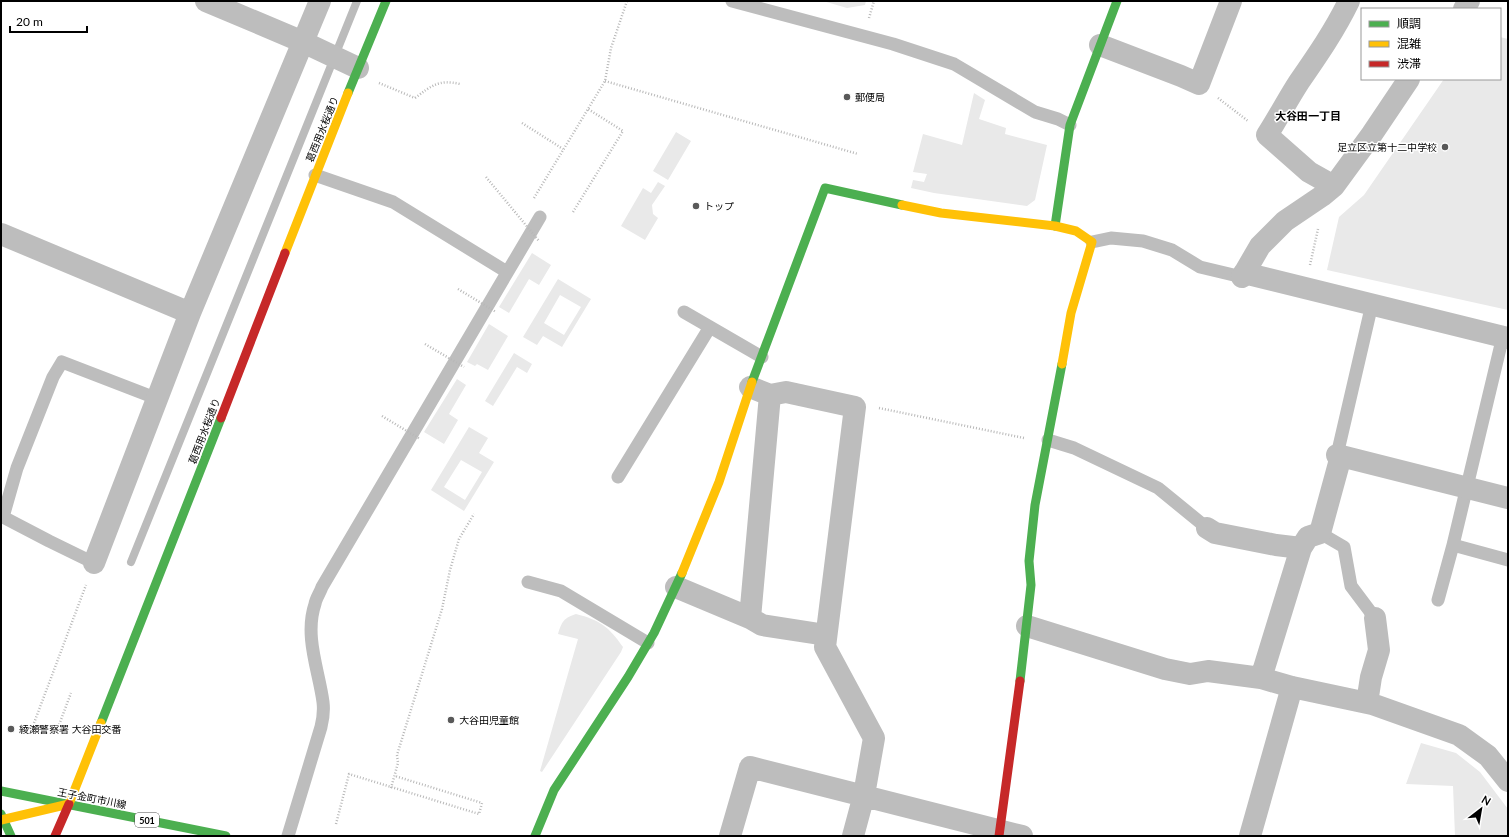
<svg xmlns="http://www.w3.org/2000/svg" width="1509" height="837" viewBox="0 0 1509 837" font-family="Lato,'Noto Sans JP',sans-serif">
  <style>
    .green { fill: #e9e9e9; fill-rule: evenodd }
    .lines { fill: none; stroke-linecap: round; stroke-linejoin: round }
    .stream { stroke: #bbb; stroke-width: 8 }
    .path { stroke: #b8b8b8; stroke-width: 2.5; stroke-dasharray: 1 2; stroke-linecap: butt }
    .lane { stroke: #bdbdbd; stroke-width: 13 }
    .street { stroke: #bdbdbd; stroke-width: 22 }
    .fast { stroke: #4caf50; stroke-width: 9 }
    .slow { stroke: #ffc107; stroke-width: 9 }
    .jam { stroke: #c62828; stroke-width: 9 }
    .path-bridge { stroke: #b8b8b8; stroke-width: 2.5; stroke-dasharray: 1 2; stroke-linecap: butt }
    .poi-dot { fill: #595959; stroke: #fff; stroke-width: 1.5 }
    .labels { text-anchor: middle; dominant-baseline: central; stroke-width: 3; stroke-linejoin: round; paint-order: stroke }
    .shield { fill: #fff; stroke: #4c4c4c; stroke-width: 1 }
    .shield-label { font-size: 9px; font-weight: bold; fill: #000 }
    .poi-label { font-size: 10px; fill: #000; stroke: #fff; text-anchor: start }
    .street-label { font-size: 10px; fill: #000; stroke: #fff }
    .neighbourhood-label { font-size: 11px; font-weight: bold; fill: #000; stroke: #fff }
  </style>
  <rect width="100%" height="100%" fill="#fff"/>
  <path class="green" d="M823,1H866L865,5L847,8Z
    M1500,37L1508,39V310L1327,270L1339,217L1364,195L1444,79H1500Z
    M974,93L985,100L979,119L1006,128L1005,134L1047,145L1035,200L1027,206L934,193L911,188L913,180L924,182L927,174L913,172L923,134L962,145Z
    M676,132L691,141L668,180L653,171Z
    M658,182L665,186L652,205L653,214L658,218L645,240L621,226L643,188L651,193Z
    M532,253L551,265L539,285L529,279L509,313L499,307Z
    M558,279L591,299L562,347L543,336L537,345L523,337ZM560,295L581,307L564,335L544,323Z
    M489,324L508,336L488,370L477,364L475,366L467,362Z
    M514,353L532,364L527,373L517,367L493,406L485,401Z
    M457,379L466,385L449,414L458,420L444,444L424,432Z
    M469,427L488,438L479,453L494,462L464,511L431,490ZM461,460L482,472L465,500L444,487Z
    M576,614C600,620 609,627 623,647L621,652L542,772L540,771L578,639L558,634C562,621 564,618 576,614Z
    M1421,743L1456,753L1480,772L1508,809V836H1455L1453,786L1406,784Z"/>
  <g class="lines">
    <path class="stream" d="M131,562L357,1"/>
    <path class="path" d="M869,18L874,1
      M605,81L858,154
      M379,83L415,98C431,86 439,79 460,84
      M1218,98L1248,121
      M522,123L563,149
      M534,198L605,81L611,48L627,1
      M573,212L623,131L588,109
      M1310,265L1318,229
      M879,408L1024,438
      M34,723L86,585
      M56,733L71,693
      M336,824L349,774L479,814L482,803L395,776"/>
    <path class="lane" d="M732,1L893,44L954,64L1035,112L1058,119L1070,125
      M315,175L393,202L507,272
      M1092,242L1111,238L1143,241L1172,250L1200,267L1242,277
      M684,312L762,357
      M1048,440L1074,448L1158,488L1207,528
      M1337,455L1372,304
      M618,477L710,327
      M1320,533L1344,547L1351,586L1375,618
      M1453,545L1508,560
      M94,563L49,541L3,517L17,468L53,377L62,362L158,399
      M528,582L561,591L648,643
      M1438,600L1453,545L1503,336
      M288,836L321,727C323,719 324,710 323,702C319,671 304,636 315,604C316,598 320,593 322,587L540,217"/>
    <path class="street" d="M206,1L303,42L358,68
      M1464,9L1469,1
      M1100,45L1181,76L1199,84L1231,1
      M1334,186L1309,172L1267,135C1278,118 1288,99 1299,82C1317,56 1335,30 1349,1
      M1,234L190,313
      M1244,273L1508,338
      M1242,277L1260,246L1285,221L1322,196L1334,186L1372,134L1409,79
      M750,387L770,395L786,392L855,407L825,647L874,738L864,795L853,836
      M770,395L750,618L762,625L826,635
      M1337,455L1508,498
      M1207,528L1215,533L1276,545L1301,548L1308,537L1320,533L1341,456
      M94,563L190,313L320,1
      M676,587L750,618
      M1027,626L1165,669L1190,674L1208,671L1261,678L1292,687L1372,704L1459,735L1488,756L1508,781
      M1261,678L1301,548
      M1367,703L1371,677L1379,650L1375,618
      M730,836L750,767L1022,836
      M1250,836L1292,687"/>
    <path class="fast" d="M348,93L386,1
      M1055,226L1070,125L1117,1
      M752,382L825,188L902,205
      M1020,681L1031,585L1029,561L1035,505L1062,364
      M101,723L221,418
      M1,791L226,836
      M1,814L11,836
      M535,836L554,790L628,677L654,633L682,573"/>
    <path class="slow" d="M902,205L941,213L1055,226L1076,231L1092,242L1071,313L1062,364
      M285,253L348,93
      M682,573L719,482L752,382
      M1,820L69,804L101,723"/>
    <path class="jam" d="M221,418L285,253
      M55,836L69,804
      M999,836L1020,681"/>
    <path class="path-bridge" d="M486,177L539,241
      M458,289L496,312
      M425,344L464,367
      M382,416L420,439
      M391,788L398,763L397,755L442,609L450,570L459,539L474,514"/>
  </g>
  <g class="poi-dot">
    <circle cx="847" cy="97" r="4"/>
    <circle cx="1445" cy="147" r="4"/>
    <circle cx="696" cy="206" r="4"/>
    <circle cx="451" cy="720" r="4"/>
    <circle cx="11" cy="729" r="4"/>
  </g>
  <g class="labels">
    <rect class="shield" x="135" y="813" width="24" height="14" rx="3"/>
    <g class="shield-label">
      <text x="147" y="820">501</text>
    </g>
    <g class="poi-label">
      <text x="855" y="97">郵便局</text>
      <text x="1437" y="147" text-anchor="end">足立区立第十二中学校</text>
      <text x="704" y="206">トップ</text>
      <text x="459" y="720">大谷田児童館</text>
      <text x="19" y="729">綾瀬警察署 大谷田交番</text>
    </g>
    <g class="street-label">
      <text transform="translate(322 129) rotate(-68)">葛西用水桜通り</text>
      <text transform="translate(204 431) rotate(-69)">葛西用水桜通り</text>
      <text transform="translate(92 798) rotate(11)">王子金町市川線</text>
    </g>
    <g class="neighbourhood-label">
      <text x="1308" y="115">大谷田一丁目</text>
    </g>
  </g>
  <rect width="1509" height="837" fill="none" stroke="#000000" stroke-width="4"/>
  <rect x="1361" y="8" width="140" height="72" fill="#ffffff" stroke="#999999"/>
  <rect x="1369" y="21" width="20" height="6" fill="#4caf50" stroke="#999999"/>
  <text x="1397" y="28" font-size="12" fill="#000000">順調</text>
  <rect x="1369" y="41" width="20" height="6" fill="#ffc107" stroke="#999999"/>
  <text x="1397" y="48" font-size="12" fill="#000000">混雑</text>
  <rect x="1369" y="61" width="20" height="6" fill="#c62828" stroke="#999999"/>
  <text x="1397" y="68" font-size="12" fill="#000000">渋滞</text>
  <g transform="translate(1481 809) rotate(31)" stroke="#ffffff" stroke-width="3" paint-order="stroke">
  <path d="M0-3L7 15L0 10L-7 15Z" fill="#000000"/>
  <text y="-6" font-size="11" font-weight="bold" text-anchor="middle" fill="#000000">N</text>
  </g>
  <path d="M10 26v6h77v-6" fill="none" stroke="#000000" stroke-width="2"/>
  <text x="16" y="26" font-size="12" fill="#000000" stroke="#ffffff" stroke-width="3" paint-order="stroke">20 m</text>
</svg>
